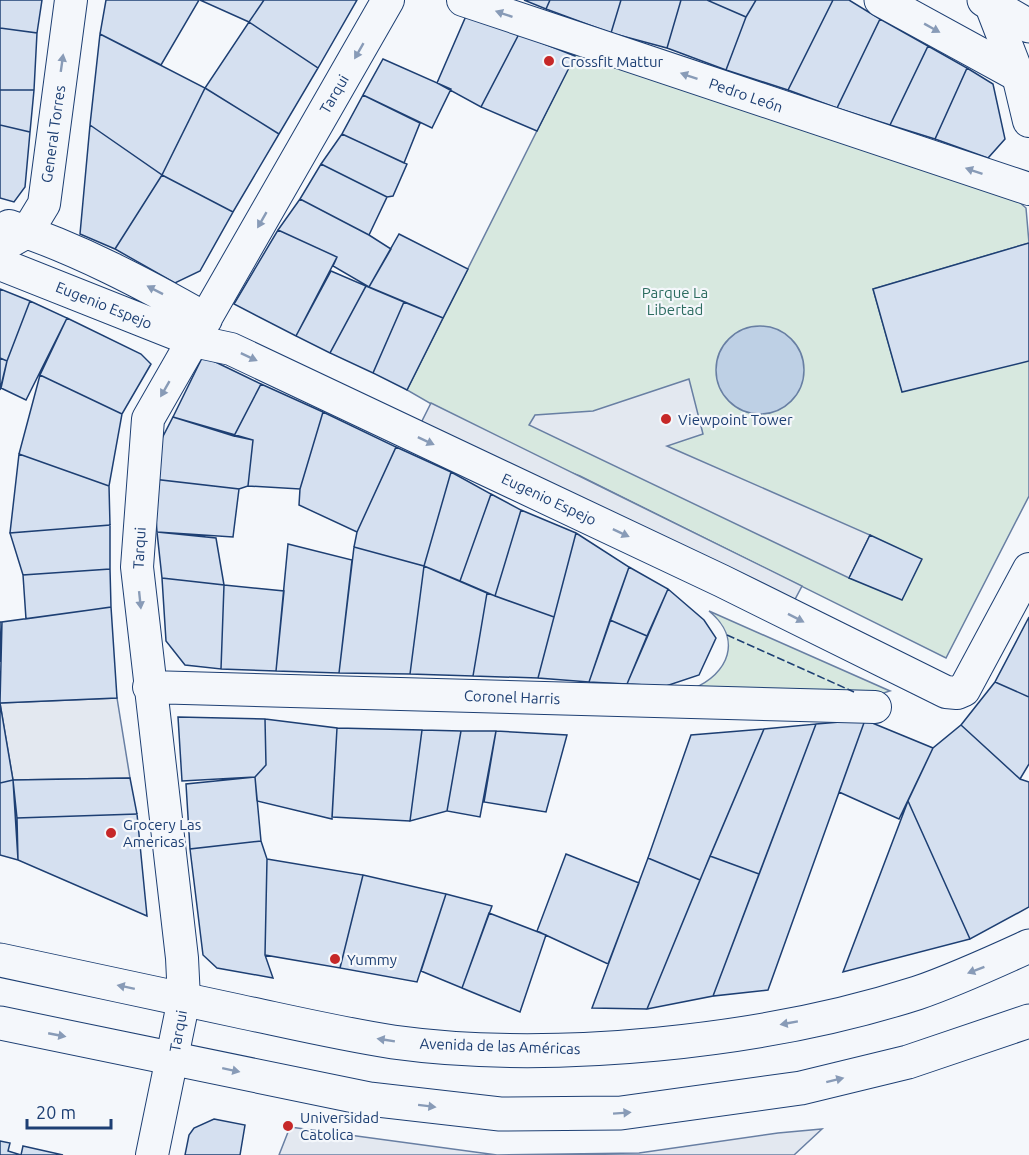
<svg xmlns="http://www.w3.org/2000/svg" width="1029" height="1155" viewBox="0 0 1029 1155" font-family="Ubuntu,sans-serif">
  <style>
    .green { fill: #d7e8df; stroke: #687fa3; stroke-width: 1.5 }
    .parking { fill: #e3e8f0; stroke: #687fa3; stroke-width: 1.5 }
    .water { fill: #bed0e5; stroke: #687fa3; stroke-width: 1.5 }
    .building { fill: #d5e0f0; stroke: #1d3f73; stroke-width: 1.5 }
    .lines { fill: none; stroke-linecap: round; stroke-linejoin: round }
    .minor-casing { stroke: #1d3f73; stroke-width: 34 }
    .major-casing { stroke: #1d3f73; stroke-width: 35 }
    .minor { stroke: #f4f7fb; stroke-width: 32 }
    .major { stroke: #f4f7fb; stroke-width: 33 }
    .fence { stroke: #1d3f73; stroke-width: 1.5; stroke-dasharray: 8 3; stroke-linecap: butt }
    .oneway { fill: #889bb7 }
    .poi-dot { fill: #c62828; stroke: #f4f7fb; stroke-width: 2 }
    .labels { text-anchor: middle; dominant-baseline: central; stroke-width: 4.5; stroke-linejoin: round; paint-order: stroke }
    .poi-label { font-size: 15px; fill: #1d3f73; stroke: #f4f7fb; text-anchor: start }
    .street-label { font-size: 15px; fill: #1d3f73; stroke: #f4f7fb }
    .park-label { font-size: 15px; fill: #2c6c60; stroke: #f4f7fb }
  </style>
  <rect width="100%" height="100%" fill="#f4f7fb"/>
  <path class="green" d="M580,45L1018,201L1026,208L1029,243L873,289L901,387L1029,360V496L946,658L580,476L513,451L407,390Z
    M709,611L890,691L868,698L692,689C729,674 743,639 709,611Z"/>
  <path class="parking" d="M689,379L703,434L667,446L870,535L849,578L529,425L535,415L593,411Z
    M431,403L802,586L792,605L421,423Z
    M117,698L130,778L13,780L0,703Z
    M290,1127L497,1155L639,1153L778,1133L822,1129L794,1155H279Z"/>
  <path class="water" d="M716 370a44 44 0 1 1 88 0a44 44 0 1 1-88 0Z"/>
  <path class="building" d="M0,0H42L37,33L0,28Z
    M106,0H199L161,65L100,34Z
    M200,0H264L249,22Z
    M264,0H357L318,68L249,22Z
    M524,0H550L546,9Z
    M550,0H621L611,33L546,9Z
    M621,0H681L667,48L611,33Z
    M681,0H707L746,17L726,70L667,48Z
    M707,0H756L746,17Z
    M756,0H833L788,90L726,70L746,17Z
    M833,0H849L880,19L837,108L788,90Z
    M466,16L519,34L481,107L437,83Z
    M880,19L928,46L890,125L837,108Z
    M249,22L318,68L279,134L205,88Z
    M0,28L37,33L34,90H0Z
    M100,34L205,88L162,175L90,125Z
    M519,34L575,56L537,131L481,107Z
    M928,46L967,68L935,139L890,125Z
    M383,59L451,89L432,128L363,95Z
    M967,68L993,84L1005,139L988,158L935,139Z
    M205,88L279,134L233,212L162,175Z
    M0,90H34L30,132L0,125Z
    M363,95L420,123L404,163L342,134Z
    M0,125L30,132L25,187L14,202L0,198Z
    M90,125L162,175L115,249L80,234Z
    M342,134L407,164L393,196L387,197L321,164Z
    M321,164L387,197L369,235L300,199Z
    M162,175L233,212L200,271L175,283L115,249Z
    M300,199L369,235L391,249L369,287L333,266L337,257L278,230Z
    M278,230L337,257L296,336L234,304Z
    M399,234L468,269L443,318L369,287Z
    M1029,243V361L902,392L873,289Z
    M331,271L366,286L330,353L296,336Z
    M366,286L404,302L373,373L330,353Z
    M0,289L30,301L7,361L0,358Z
    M30,301L67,318L26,400L1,388L7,361Z
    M404,302L443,318L407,390L373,373Z
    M67,318L141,354L151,364L122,414L40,375Z
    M203,356L261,384L234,436L173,417Z
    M0,358L7,361L0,390Z
    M40,375L122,414L109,486L19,454Z
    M261,384L323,412L300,489L248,486L253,440L234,436Z
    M323,412L396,447L357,532L299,505L300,489Z
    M173,417L253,440L248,486L239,489L153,479L157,448Z
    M396,447L451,472L424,566L354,547L357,532Z
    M19,454L109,486L110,525L10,533Z
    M451,472L491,494L460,581L424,566Z
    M153,479L239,489L233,537L157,532Z
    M491,494L521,510L495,596L460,581Z
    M521,510L576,533L554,617L495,596Z
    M110,525V569L23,575L10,533Z
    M157,532L216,538L224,585L162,578Z
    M576,533L629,567L589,682L538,678Z
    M870,535L922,559L902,600L849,578Z
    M288,544L352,560L339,673L276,671Z
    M354,547L424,566L410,674L339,673Z
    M424,566L487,593L473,676L410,674Z
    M629,567L668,589L647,636L610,620Z
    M110,569L111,607L26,619L23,575Z
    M162,578L224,585L221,669L185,665L166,641Z
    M224,585L284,591L276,671L221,669Z
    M668,589L704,620L716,638L699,675L666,686L627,684Z
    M487,593L554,617L538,678L473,676Z
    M111,607L117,698L0,703L2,622Z
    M1029,617V697L995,682Z
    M610,620L647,636L627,684L589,682Z
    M0,622H2L0,662Z
    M995,682L1029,697V764L1020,779L961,725Z
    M0,703L13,780L0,783Z
    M178,717L265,719L266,765L255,777L182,781Z
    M265,719L337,728L332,819L257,801L255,777L266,765Z
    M865,720L933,748L899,819L839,792Z
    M865,720L768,990L713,996L816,724Z
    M816,724L759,874L710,856L764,729Z
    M961,725L1020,779L1029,782V907L970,939L908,801L933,748Z
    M337,728L422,730L410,821L332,817Z
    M764,729L700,880L648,858L691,735Z
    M422,730L461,731L447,811L410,821Z
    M461,731H496L480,817L447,811Z
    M496,731L567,735L546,812L484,802Z
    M255,777L261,841L190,849L186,784Z
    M130,778L137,814L17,818L13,780Z
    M13,780L18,860L0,855V783Z
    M908,801L970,939L843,972Z
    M137,814L147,916L18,860L17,818Z
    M261,841L267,859L265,955L273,978L217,968L203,955L190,849Z
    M566,854L639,883L608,964L537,931Z
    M710,856L759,874L713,996L647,1009Z
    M648,858L700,880L647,1009L592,1008Z
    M267,859L363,875L340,968L265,955Z
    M363,875L446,894L417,982L340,968Z
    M446,894L492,906L462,988L421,971Z
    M489,913L546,935L520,1012L462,988Z
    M214,1119L245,1125L240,1155H185L189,1135L194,1128Z
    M0,1141L10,1143L8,1151L21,1155H0Z
    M23,1146L63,1155H21Z"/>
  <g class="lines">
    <defs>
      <path id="minor" d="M463,0L1029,189
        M989,0L1018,75L1029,121
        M9,226C78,249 143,283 206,319
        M0,247L27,232L44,204L71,0
        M0,264L194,341L231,349L722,581L946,692L957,693L964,690L1029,569
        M149,687L875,707
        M152,1155L184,999L182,958L137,567L148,419L388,0"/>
      <path id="major" d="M881,0L1029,81
        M984,0L1029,26
        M0,960C79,977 159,994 238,1011C290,1022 341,1034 393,1042C552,1064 765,1042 917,993C955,980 992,963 1029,946
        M0,1023L369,1099L500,1114L621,1113L801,1088L908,1062L1029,1021"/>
    </defs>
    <use href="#minor" class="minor-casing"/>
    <use href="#major" class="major-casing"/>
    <use href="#minor" class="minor"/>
    <use href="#major" class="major"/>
    <path class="fence" d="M727,635L854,692"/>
  </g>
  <defs><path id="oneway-solid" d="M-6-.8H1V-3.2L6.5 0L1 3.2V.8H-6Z" transform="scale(1.5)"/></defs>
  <g class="oneway">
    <use href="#oneway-solid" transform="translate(504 14) rotate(-161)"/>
    <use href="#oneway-solid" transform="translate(932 28) rotate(29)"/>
    <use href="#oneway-solid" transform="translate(359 51) rotate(120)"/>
    <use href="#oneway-solid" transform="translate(62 63) rotate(-82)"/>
    <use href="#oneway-solid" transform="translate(689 76) rotate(-161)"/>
    <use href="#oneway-solid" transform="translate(974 171) rotate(-161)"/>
    <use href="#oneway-solid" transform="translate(262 220) rotate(120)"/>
    <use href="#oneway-solid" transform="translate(155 290) rotate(-153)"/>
    <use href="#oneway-solid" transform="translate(249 357) rotate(25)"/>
    <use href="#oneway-solid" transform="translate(165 389) rotate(120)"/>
    <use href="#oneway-solid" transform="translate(426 441) rotate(25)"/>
    <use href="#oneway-solid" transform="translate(621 533) rotate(25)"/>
    <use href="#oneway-solid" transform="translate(140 600) rotate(84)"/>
    <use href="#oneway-solid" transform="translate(796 618) rotate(27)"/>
    <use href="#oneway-solid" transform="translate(976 970) rotate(159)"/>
    <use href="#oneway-solid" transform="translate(126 987) rotate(-168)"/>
    <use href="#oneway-solid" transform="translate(789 1023) rotate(170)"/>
    <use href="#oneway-solid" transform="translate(57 1035) rotate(11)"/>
    <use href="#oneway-solid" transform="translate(386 1040) rotate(-171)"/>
    <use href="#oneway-solid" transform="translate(231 1070) rotate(12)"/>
    <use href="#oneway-solid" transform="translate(835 1080) rotate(-14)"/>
    <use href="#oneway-solid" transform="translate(427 1106) rotate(7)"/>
    <use href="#oneway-solid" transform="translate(622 1113) rotate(-4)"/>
  </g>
  <g class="poi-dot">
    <circle cx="549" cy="61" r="6"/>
    <circle cx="666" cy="419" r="6"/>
    <circle cx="111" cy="833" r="6"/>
    <circle cx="335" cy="959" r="6"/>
    <circle cx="288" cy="1126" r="6"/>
  </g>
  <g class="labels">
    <g class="poi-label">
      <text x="561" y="61">Crossfit Mattur</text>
      <text x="678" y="419">Viewpoint Tower</text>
      <text x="123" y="824">Grocery Las<tspan x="123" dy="17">Americas</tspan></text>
      <text x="347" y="959">Yummy</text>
      <text x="300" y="1117">Universidad<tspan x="300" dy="17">Catolica</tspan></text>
    </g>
    <g class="street-label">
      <text transform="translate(334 94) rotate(-60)">Tarqui</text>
      <text transform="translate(746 95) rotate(19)">Pedro León</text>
      <text transform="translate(53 134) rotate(-82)">General Torres</text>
      <text transform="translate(104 305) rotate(22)">Eugenio Espejo</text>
      <text transform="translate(549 499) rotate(25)">Eugenio Espejo</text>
      <text transform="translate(139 548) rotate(-87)">Tarqui</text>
      <text transform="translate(512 697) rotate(2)">Coronel Harris</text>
      <text transform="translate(178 1031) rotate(-80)">Tarqui</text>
      <text transform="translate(500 1046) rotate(2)">Avenida de las Américas</text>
    </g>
    <g class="park-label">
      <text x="675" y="292">Parque La<tspan x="675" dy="17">Libertad</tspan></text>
    </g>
  </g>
  <path d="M27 1119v9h84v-9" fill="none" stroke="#1d3f73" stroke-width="3"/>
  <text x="36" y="1119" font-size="18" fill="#1d3f73" stroke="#f4f7fb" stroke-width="4.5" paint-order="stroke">20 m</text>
</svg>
